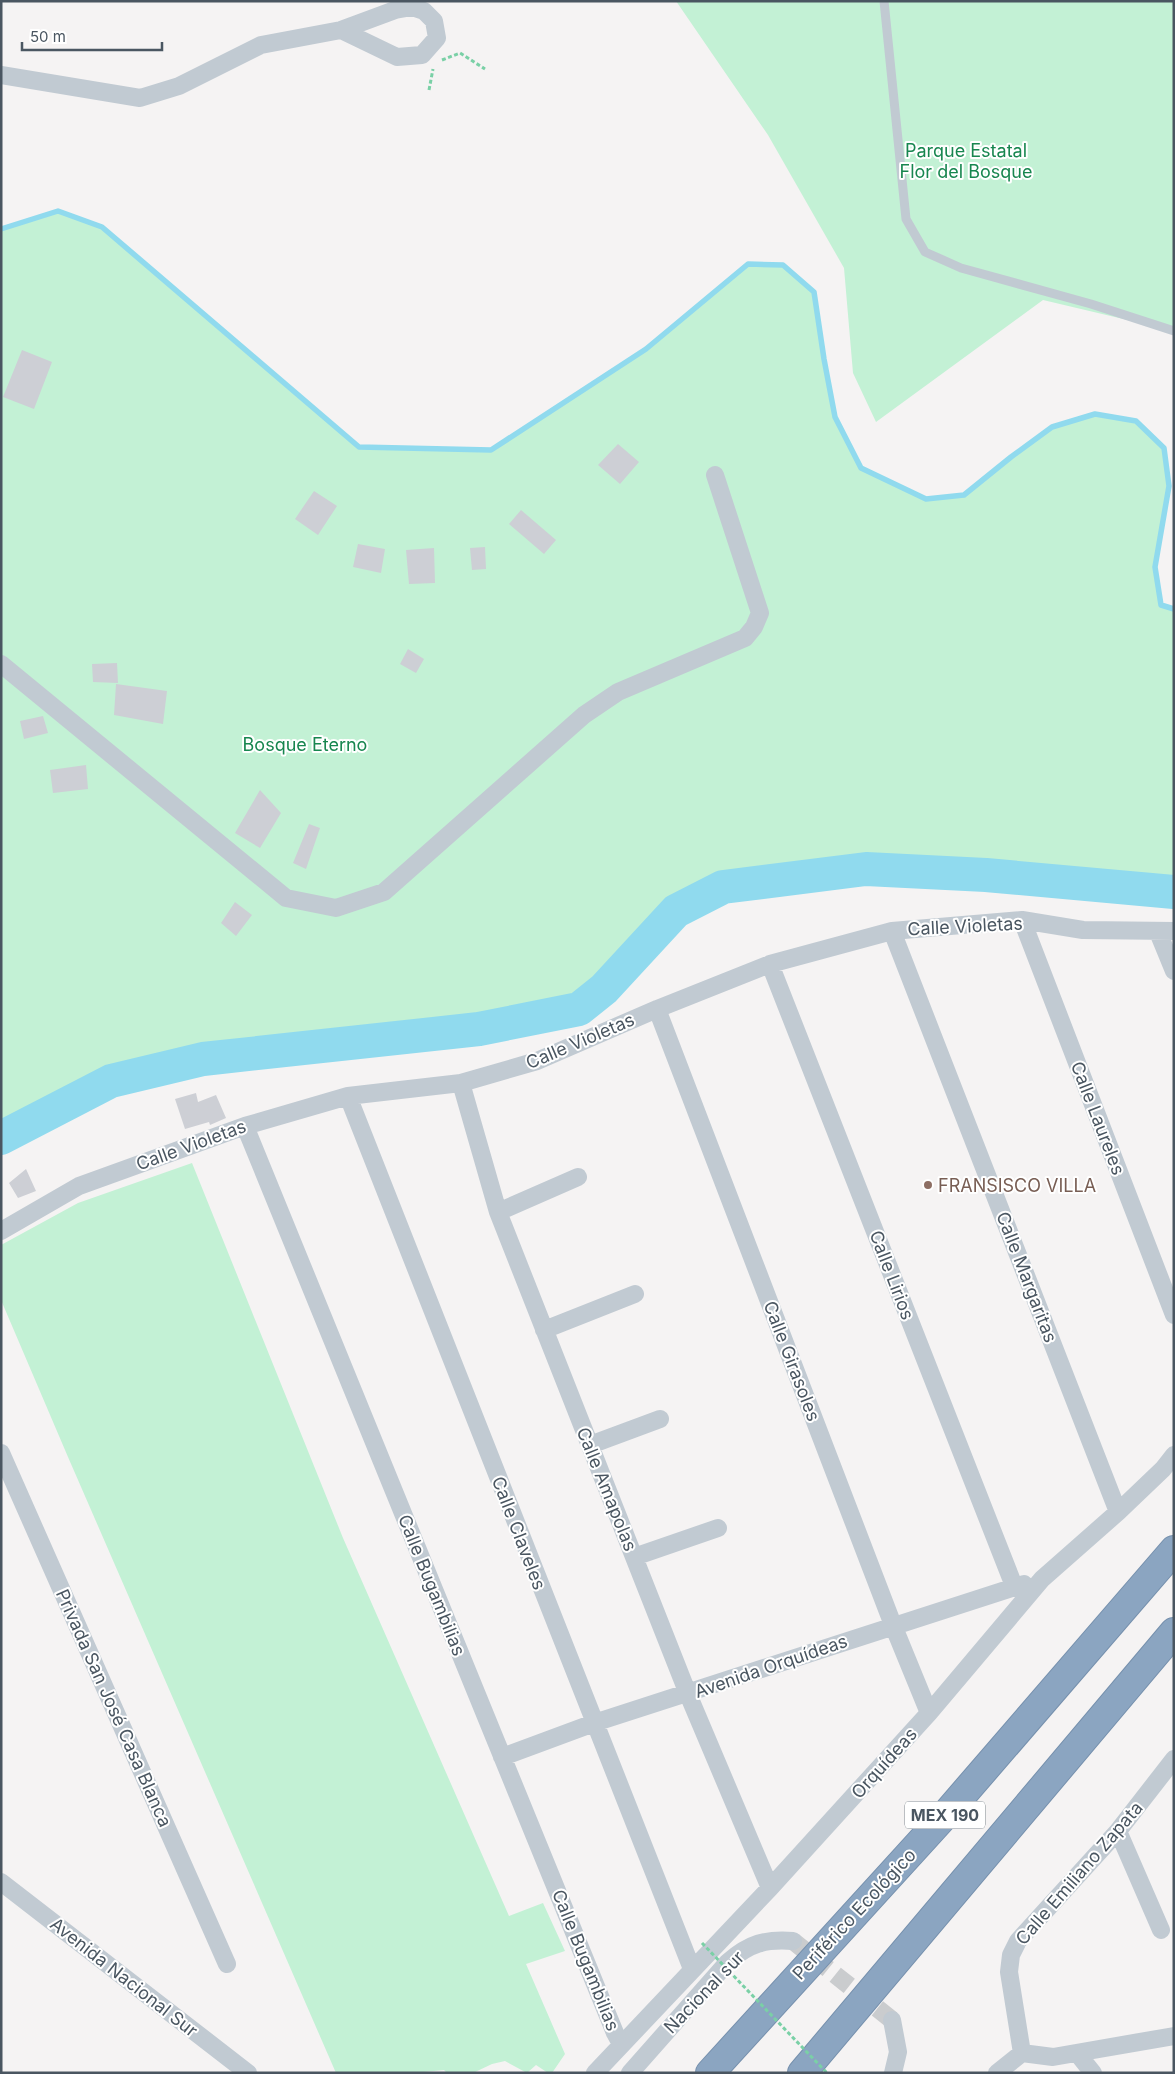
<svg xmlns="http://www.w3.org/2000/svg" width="1175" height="2074" viewBox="0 0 1175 2074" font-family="Inter,sans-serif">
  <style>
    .green { fill: #c3f1d5 }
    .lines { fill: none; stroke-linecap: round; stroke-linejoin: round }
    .stream { stroke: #90daee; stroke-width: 5.5 }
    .river { stroke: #90daee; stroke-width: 34 }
    .building { fill: #cdcfd5 }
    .street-tunnel { stroke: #caccce; stroke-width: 18; stroke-dasharray: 18 9; stroke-linecap: butt }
    .highway-casing { stroke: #7690ad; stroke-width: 30 }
    .path { stroke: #7ad0a6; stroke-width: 3; stroke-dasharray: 4 2.5; stroke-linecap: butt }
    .lane { stroke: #c1cad2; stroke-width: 9 }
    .street { stroke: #c1cad2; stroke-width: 18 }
    .highway { stroke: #8ba5c1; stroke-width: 28 }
    .path-bridge { stroke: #7ad0a6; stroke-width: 3; stroke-dasharray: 4 2.5; stroke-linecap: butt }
    .education-dot { fill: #8d6e63; stroke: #fff; stroke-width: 2 }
    .labels { text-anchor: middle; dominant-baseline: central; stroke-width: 4; stroke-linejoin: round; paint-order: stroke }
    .shield { fill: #fff; stroke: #808990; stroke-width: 1 }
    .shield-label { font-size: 16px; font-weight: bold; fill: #4a5661 }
    .park-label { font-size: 18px; fill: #17864f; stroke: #fff }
    .street-label { font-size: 18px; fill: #4a5661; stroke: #fff }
    .education-label { font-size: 18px; fill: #785e54; stroke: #fff; text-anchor: start }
  </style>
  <rect width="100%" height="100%" fill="#f5f3f3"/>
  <path class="green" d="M676,1H1174V331L1043,300L876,422L853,373L844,268L768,135Z
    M58,211L102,227L359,447L491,450L646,349L748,264L783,265L814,292L824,359L835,417L861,467L926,499L964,495L1011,457L1052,427L1095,414L1136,421L1164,448L1169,486L1155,567L1161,605L1174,609V892L986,875L866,869L723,887L676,911L604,989L579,1009L479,1029L203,1059L111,1081L1,1138V229Z
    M192,1163L343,1538L509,1916L543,1903L565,1951L526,1964L565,2054L552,2073H548L536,2065L527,2073L505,2061L492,2064L473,2073H447L444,2070L414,2073H336L68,1457L1,1300V1245L78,1203Z"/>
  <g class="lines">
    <path class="stream" d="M1,229L58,211L102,227L359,447L491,450L646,349L748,264L783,265L814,292L824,359L835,417L861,468L926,499L964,495L1011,457L1052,427L1095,414L1136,421L1164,448L1169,486L1155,567L1161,605L1174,609"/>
    <path class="river" d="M1,1138L111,1081L203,1059L479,1029L579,1009L604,989L676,911L723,887L866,869L986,875L1174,892"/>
  </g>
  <path class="building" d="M22,350L52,362L34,409L3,397Z
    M618,444L639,462L620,484L598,465Z
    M314,491L337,506L318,535L295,519Z
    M521,510L556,540L544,554L509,524Z
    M358,544L385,549L381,573L353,567Z
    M485,547L486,569L472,570L470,548Z
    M434,548L435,583L409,584L406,550Z
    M408,649L424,659L416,673L400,664Z
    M117,663L118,683L93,682L92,664Z
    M116,684L167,691L163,724L114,715Z
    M43,716L48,733L24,739L20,721Z
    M86,765L88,789L53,793L50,770Z
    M260,790L281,813L260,848L235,833Z
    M309,824L320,828L306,869L293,863Z
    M235,902L252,915L236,936L221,923Z
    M196,1093L198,1102L216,1095L226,1118L210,1125L209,1122L185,1129L175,1099Z
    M26,1169L36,1191L18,1198L9,1183Z"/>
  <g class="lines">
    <path class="street-tunnel" d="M793,1941L892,2020"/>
    <defs>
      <path id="highway" d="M710,2073L946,1814L1174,1550
        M802,2073L1174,1632"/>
    </defs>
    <use href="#highway" class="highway-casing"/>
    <path class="path" d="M442,60L460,53L485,69
      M429,90L433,69"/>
    <path class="lane" d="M884,1L906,219L925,252L961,268L1091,304L1174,331"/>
    <path class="street" d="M1,75L140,98L179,86L261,45L341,30L395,10L412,7L424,11L434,21L437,38L422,55L397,57L341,30
      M1,664L286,898L336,908L384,892L584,715L618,692L745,638L754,627L760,613L715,475
      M1022,920L1174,1315
      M892,931L1118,1512
      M1158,932L1174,971
      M770,964L1014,1586
      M657,1009L893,1625L929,1713
      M461,1083L498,1212L688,1694L770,1888
      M348,1096L692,1969
      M245,1126L615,2033L621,2044
      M498,1212L578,1177
      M1,1231L79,1186L245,1126L348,1096L461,1083L537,1061L657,1009L770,964L892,931L1022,920L1083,930L1174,931
      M544,1330L635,1294
      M590,1445L660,1419
      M1,1453L227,1964
      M634,1557L718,1528
      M502,1757L594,1723L1024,1584
      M1118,1831L1161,1930
      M1,1882L248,2073
      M892,2020L898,2052L893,2073
      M1022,2053L1053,2057L1174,2036
      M1077,2053L1093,2073
      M595,2073L770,1888L929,1713L1042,1579L1118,1512L1163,1469L1174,1455
      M630,2073L728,1962C750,1943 765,1939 793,1941
      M997,2073L1022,2053L1009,1972L1011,1955L1018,1941L1118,1831L1174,1759"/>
    <use href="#highway" class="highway"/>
    <path class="path-bridge" d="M702,1943L827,2073"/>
  </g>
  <circle class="education-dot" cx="928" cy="1185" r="5"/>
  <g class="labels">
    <rect class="shield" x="905" y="1801.5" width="80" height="27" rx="4"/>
    <g class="shield-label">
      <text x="945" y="1815">MEX 190</text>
    </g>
    <g class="park-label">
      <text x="966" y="150">Parque Estatal<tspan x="966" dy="21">Flor del Bosque</tspan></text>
      <text x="305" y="744">Bosque Eterno</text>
    </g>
    <g class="street-label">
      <text transform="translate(965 926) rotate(-3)">Calle Violetas</text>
      <text transform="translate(580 1041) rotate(-23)">Calle Violetas</text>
      <text transform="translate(1098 1118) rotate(69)">Calle Laureles</text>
      <text transform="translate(191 1145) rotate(-20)">Calle Violetas</text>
      <text transform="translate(892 1275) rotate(69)">Calle Lirios</text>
      <text transform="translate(1027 1277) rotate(69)">Calle Margaritas</text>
      <text transform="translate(792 1361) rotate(69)">Calle Girasoles</text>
      <text transform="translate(607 1489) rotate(68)">Calle Amapolas</text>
      <text transform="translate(519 1533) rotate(69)">Calle Claveles</text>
      <text transform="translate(432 1585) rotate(68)">Calle Bugambilias</text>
      <text transform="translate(771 1666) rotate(-19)">Avenida Orquídeas</text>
      <text transform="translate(114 1708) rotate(66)">Privada San José Casa Blanca</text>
      <text transform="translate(884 1763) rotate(-48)">Orquídeas</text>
      <text transform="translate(1079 1873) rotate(-49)">Calle Emiliano Zapata</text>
      <text transform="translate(854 1914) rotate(-47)">Periférico Ecológico</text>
      <text transform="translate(586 1960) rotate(68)">Calle Bugambilias</text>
      <text transform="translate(124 1977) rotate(38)">Avenida Nacional Sur</text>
      <text transform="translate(704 1992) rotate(-46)">Nacional sur</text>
    </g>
    <g class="education-label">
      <text x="938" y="1185">FRANSISCO VILLA</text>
    </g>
  </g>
  <rect width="1175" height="2074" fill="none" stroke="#4a5661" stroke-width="5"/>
  <path d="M22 42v8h140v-8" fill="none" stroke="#4a5661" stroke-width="2.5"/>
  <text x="30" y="42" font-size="15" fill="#4a5661" stroke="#ffffff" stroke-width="4" paint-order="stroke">50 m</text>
</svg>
